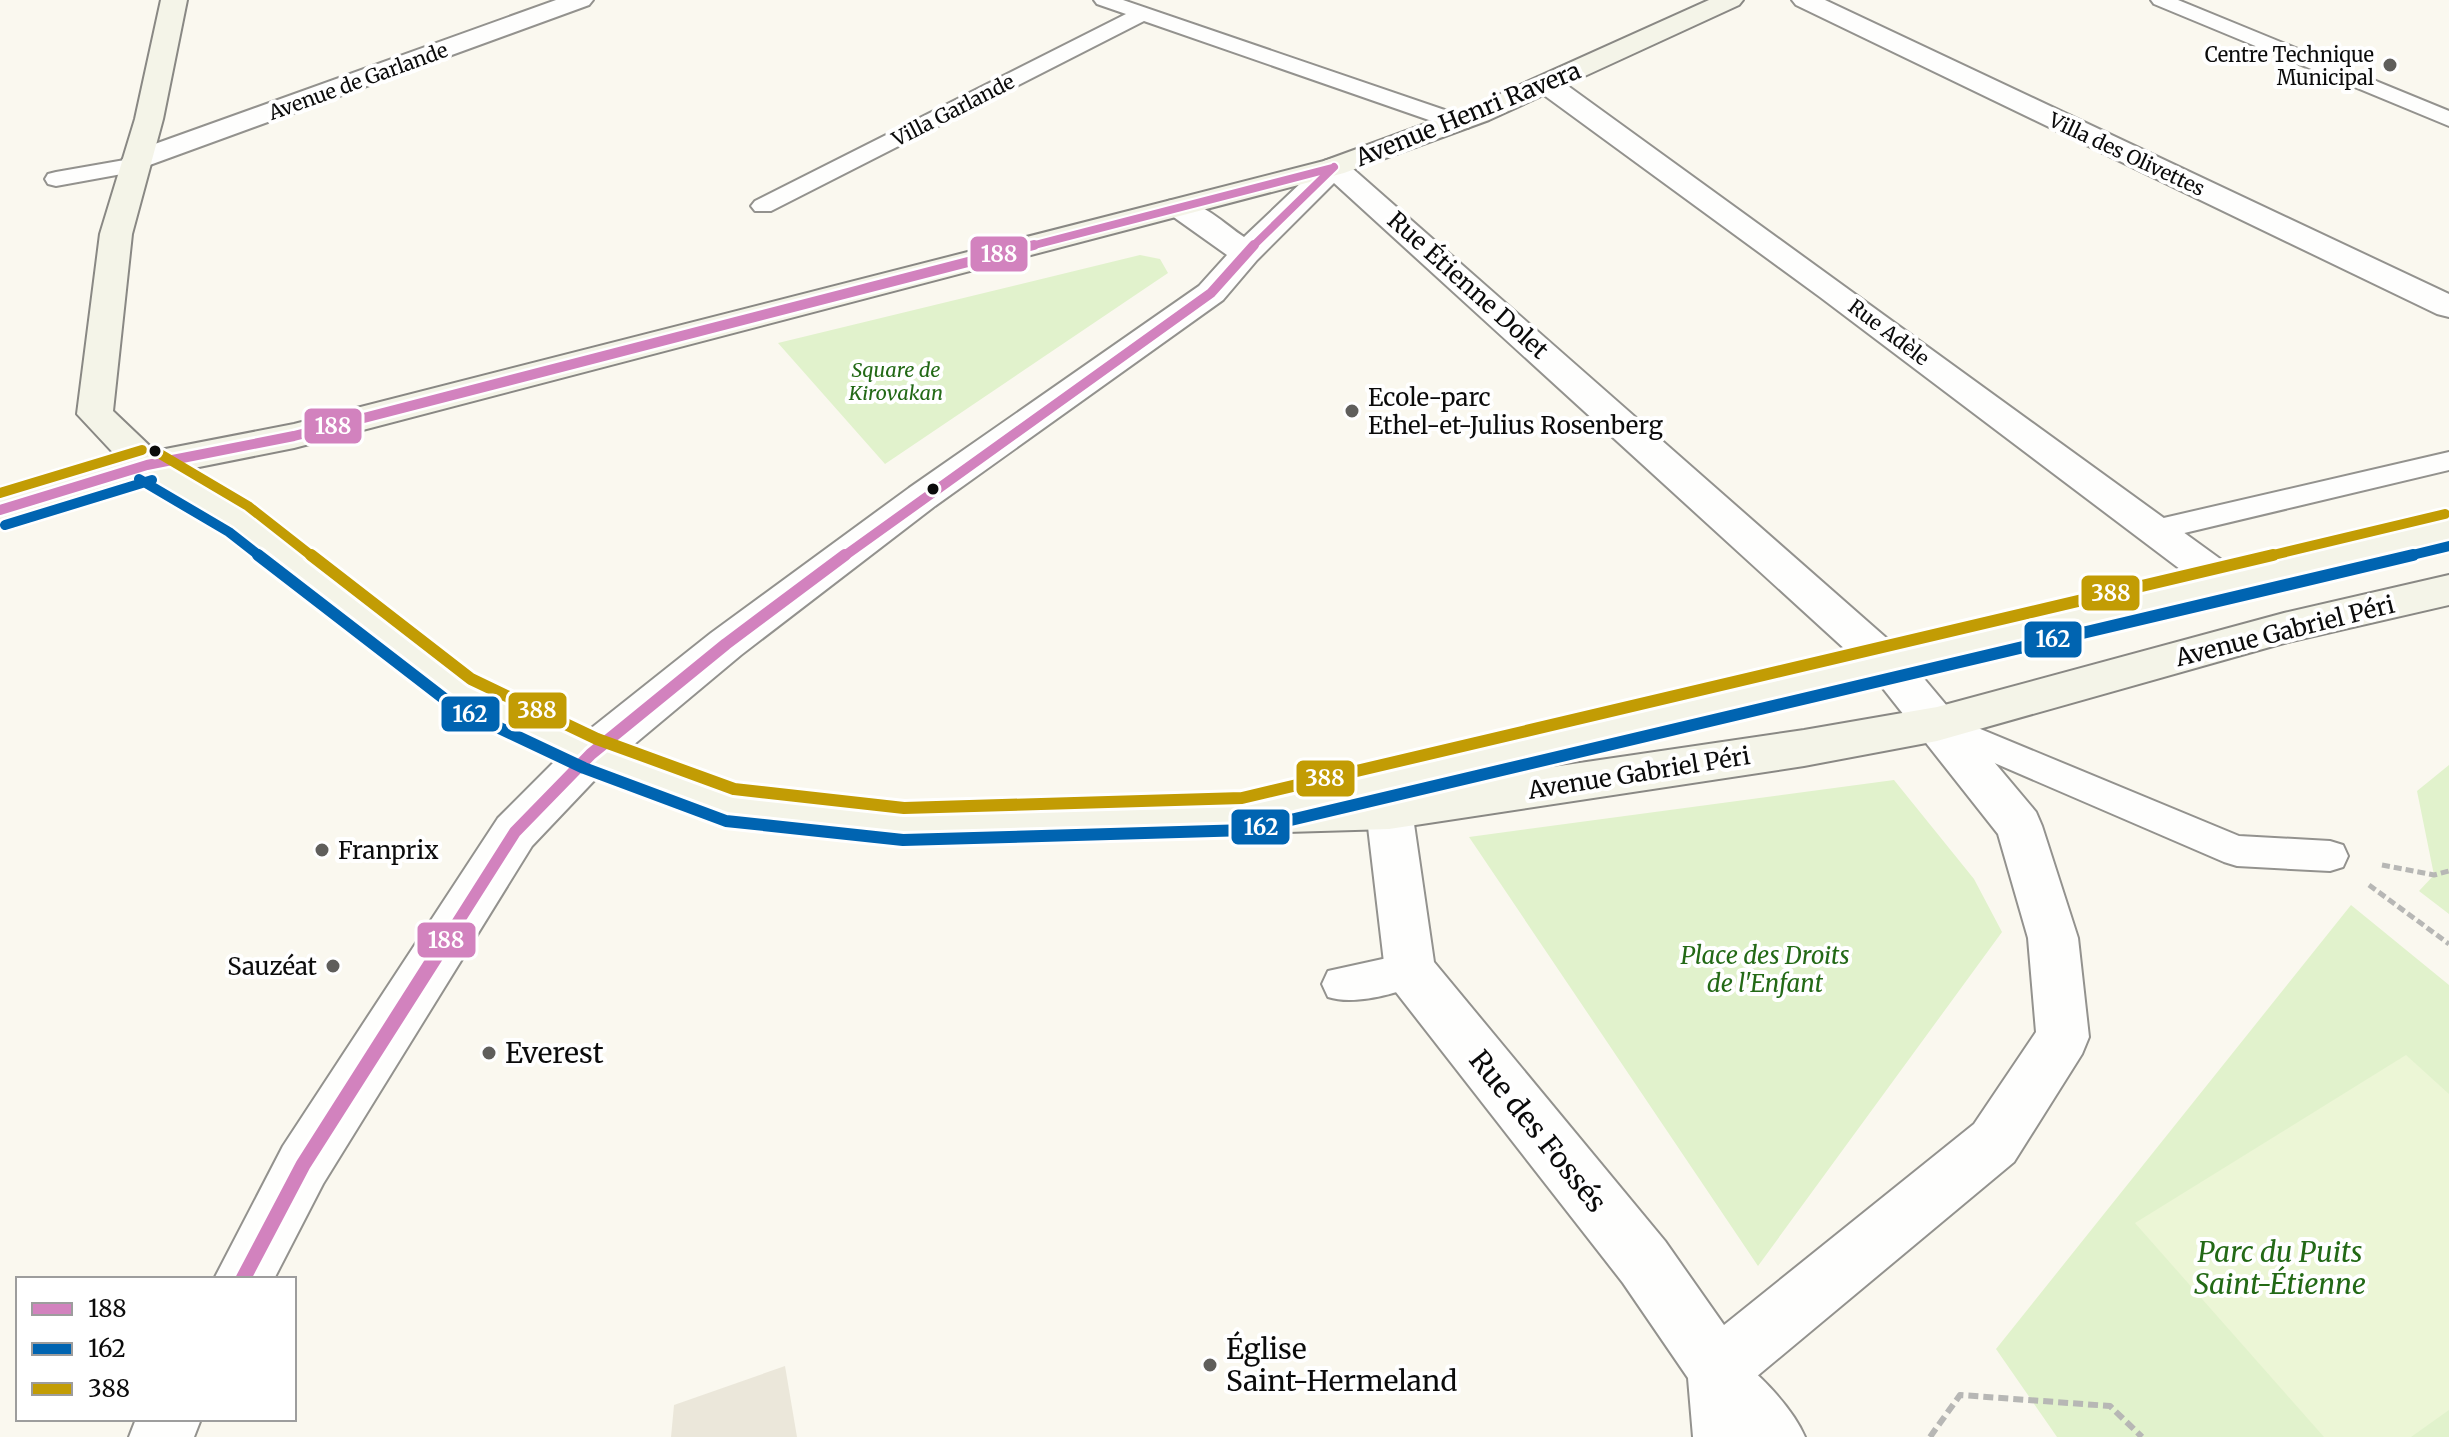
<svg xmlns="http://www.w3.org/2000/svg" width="2449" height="1437" viewBox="0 0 2449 1437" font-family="Merriweather,serif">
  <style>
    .green { fill: #e1f2cc }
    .pitch { fill: #ecf6d6 }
    .plaza { fill: #ebe7da }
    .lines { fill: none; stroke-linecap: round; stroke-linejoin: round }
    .lane-casing { stroke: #93928e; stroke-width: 4 }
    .street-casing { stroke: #93928e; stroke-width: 4 }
    .secondary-casing { stroke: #898884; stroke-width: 4 }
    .path-far1 { stroke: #b7b7b5; stroke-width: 5; stroke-dasharray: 8 4; stroke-linecap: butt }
    .path { stroke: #b7b7b5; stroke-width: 6; stroke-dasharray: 10 5; stroke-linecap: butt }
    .lane { fill: #fefefd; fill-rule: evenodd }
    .street { fill: #fefefd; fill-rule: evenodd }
    .secondary { fill: #f4f4e8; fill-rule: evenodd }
    .bus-1-far3-casing { stroke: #fff; stroke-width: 12 }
    .bus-1-far2-casing { stroke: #fff; stroke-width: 15 }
    .bus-1-far1-casing { stroke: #fff; stroke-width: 18 }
    .bus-1-casing { stroke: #fff; stroke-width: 21 }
    .bus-2-far1-casing { stroke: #fff; stroke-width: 15 }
    .bus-2-casing { stroke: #fff; stroke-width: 18 }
    .bus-3-far1-casing { stroke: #fff; stroke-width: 15 }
    .bus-3-casing { stroke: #fff; stroke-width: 18 }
    .bus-1-far3 { stroke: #d282be; stroke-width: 8 }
    .bus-1-far2 { stroke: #d282be; stroke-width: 10 }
    .bus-1-far1 { stroke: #d282be; stroke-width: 12 }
    .bus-1 { stroke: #d282be; stroke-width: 15 }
    .bus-2-far1 { stroke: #0064b1; stroke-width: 10 }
    .bus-2 { stroke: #0064b1; stroke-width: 12 }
    .bus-3-far1 { stroke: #c29c04; stroke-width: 10 }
    .bus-3 { stroke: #c29c04; stroke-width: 12 }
    .poi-dot { fill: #5f5e5b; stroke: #fff; stroke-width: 3 }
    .bus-dot { fill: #0b0b0b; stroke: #fff; stroke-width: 3 }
    .labels { text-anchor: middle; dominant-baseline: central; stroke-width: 8; stroke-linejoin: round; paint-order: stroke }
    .far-poi-label { font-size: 20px; fill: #0b0b0b; stroke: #fff; text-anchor: end }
    .far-street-label { font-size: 20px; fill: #0b0b0b; stroke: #fff }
    .far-park-label { font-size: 20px; font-style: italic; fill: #236916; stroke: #fff }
    .street-label { font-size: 24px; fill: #0b0b0b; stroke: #fff }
    .poi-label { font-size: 24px; fill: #0b0b0b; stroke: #fff; text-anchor: start }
    .park-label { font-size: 24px; font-style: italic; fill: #236916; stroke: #fff }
    .near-poi-label { font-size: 28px; fill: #0b0b0b; stroke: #fff; text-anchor: start }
    .near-street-label { font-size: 28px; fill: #0b0b0b; stroke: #fff }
    .near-park-label { font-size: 28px; font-style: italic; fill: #236916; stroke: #fff }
    .line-badge { stroke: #fff; stroke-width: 3 }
    .badge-label { font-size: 22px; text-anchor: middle; font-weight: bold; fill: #fff }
  </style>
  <rect width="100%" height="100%" fill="#faf8ef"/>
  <path class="green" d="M1140,255L1160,259L1168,273L885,464L778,343Z
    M2449,765V914L2419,891L2434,875L2417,791Z
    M1894,780L1974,879L2002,932L1758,1266L1469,837Z
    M2351,905L2449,985V1437H2057L1996,1349Z"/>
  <path class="pitch" d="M2406,1055L2449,1094V1410L2411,1437H2324L2135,1223Z"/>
  <path class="plaza" d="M785,1366L797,1437H671L674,1405Z"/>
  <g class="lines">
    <defs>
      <path id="lane" d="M1094,0H1123L1468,118L1471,123L1468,128H1452L1144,21L771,211H755L751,206L755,201L1126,14L1097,4Z
        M2151,0H2178L2449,111V126L2154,4Z
        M136,158L144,160L147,165L144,170L56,186L48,184L45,179L48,174L56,172Z
        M2449,452V470L2155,540L2144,537L2140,530L2144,523L2155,520Z
        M1937,711L2239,836L2330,841L2343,845L2348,856L2343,867L2330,871L2237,866L2224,862L1925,733L1920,724L1925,715Z
        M1410,953L1424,959L1430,971L1424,983C1397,993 1355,1006 1328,997L1322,984L1328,971Z
        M1721,1349C1750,1361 1793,1408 1805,1437H1748L1704,1390L1697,1373L1704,1356Z"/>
      <path id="street" d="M556,0H593L589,5L147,166L137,169L127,166L122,160L127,154Z
        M1792,0H1825L2449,294V317L2437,314L1796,5Z
        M1547,76L1557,78L2241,574L2247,584L2241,594L2227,598L2213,594L1820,297L1537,90L1533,84L1537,78Z
        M1334,158L1344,161L1900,650L2036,812L2042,826L2078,938L2089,1037L2082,1054L2014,1162L1750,1382L1755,1437H1693L1688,1378L1623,1283L1392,987L1385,971L1366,810L1373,797L1389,791L1405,797L1412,810L1434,962L1665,1241L1724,1325L1974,1124L2036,1032L2028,938L1998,834L1870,672L1334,183L1257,260L1223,300L935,506L741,655L607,767L532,846L323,1184L274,1279H214L283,1146L498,818L575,741L711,633L909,488L1199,286L1227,255L1168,213L1164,207L1168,201C1195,194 1223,223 1244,237L1324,161Z
        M136,1419H201L194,1437H129Z"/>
      <path id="secondary" d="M161,0H187L163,119L132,234L113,411L155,451L294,424L1324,161L1469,108L1709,0H1743L1739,5L1489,120L1344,173L294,448L184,470L252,510L478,681L607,741L731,786L903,805L1309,793L1316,780L1332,774L2449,517V543L1464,780L1804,730L1937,707L2284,613L2449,575V605L2284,643L1937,741L1804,766L1389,829L903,843L730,824L575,767L448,705L224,528L143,479L0,523V497L120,460L77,414L100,234L135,119Z"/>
    </defs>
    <use href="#lane" class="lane-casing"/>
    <use href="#street" class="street-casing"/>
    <use href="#secondary" class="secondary-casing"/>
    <path class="path-far1" d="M2382,865L2434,875L2449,871
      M2369,885L2449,944"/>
    <path class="path" d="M1930,1437L1960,1395L2110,1406L2142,1437"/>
    <use href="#lane" class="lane"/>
    <use href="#street" class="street"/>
    <use href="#secondary" class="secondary"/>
    <defs>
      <path id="bus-1-far3" d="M1027,247L1332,168
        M1252,247L1334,167"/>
      <path id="bus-1-far2" d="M0,510L147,465L294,436L1034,245
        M843,557L1211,293L1254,245"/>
      <path id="bus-1-far1" d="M442,947L515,832L591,754L726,644L845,555"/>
      <path id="bus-1" d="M243,1279L303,1165L443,945"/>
      <path id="bus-2-far1" d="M139,479L229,532L261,557
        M5,525L152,480
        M2404,557L2449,546"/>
      <path id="bus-2" d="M258,555L455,707L584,768L726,821L903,840L1248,830L2413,555"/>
      <path id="bus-3-far1" d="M155,451L248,506L313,557
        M0,493L142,450
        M2265,557L2445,514"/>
      <path id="bus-3" d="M311,555L471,679L597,739L734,789L904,808L1242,798L2273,555"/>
    </defs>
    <use href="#bus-1-far3" class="bus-1-far3-casing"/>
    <use href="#bus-1-far2" class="bus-1-far2-casing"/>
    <use href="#bus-1-far1" class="bus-1-far1-casing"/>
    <use href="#bus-1" class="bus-1-casing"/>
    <use href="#bus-2-far1" class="bus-2-far1-casing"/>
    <use href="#bus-2" class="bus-2-casing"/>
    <use href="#bus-3-far1" class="bus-3-far1-casing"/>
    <use href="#bus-3" class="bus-3-casing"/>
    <use href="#bus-1-far3" class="bus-1-far3"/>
    <use href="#bus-1-far2" class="bus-1-far2"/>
    <use href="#bus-1-far1" class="bus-1-far1"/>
    <use href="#bus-1" class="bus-1"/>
    <use href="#bus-2-far1" class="bus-2-far1"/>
    <use href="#bus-2" class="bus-2"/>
    <use href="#bus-3-far1" class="bus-3-far1"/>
    <use href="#bus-3" class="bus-3"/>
  </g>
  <g class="poi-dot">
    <circle cx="2390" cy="65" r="8"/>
    <circle cx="1352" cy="411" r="8"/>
    <circle cx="322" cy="850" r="8"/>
    <circle cx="333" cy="966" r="8"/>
    <circle cx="489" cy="1053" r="8"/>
    <circle cx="1210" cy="1365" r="8"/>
  </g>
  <g class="bus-dot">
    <circle cx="155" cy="451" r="7"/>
    <circle cx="933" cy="489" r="7"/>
  </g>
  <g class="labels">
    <g class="far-poi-label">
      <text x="2374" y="54">Centre Technique<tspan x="2374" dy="23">Municipal</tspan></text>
    </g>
    <g class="far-street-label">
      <text transform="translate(358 81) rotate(-20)">Avenue de Garlande</text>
      <text transform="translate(953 110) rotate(-27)">Villa Garlande</text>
      <text transform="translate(2127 154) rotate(25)">Villa des Olivettes</text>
      <text transform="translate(1889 332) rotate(37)">Rue Adèle</text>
    </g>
    <g class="far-park-label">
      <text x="896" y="369">Square de<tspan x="896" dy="23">Kirovakan</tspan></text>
    </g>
    <g class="street-label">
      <text transform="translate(1468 114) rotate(-22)">Avenue Henri Ravera</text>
      <text transform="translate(1468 285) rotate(42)">Rue Étienne Dolet</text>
      <text transform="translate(2285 631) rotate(-14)">Avenue Gabriel Péri</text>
      <text transform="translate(1639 773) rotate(-9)">Avenue Gabriel Péri</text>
    </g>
    <g class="poi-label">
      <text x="1368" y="397">Ecole-parc<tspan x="1368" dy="28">Ethel-et-Julius Rosenberg</tspan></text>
      <text x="338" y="850">Franprix</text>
      <text x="317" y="966" text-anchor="end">Sauzéat</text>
    </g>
    <g class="park-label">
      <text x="1765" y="955">Place des Droits<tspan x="1765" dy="28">de l'Enfant</tspan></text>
    </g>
    <g class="near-poi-label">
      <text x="505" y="1053">Everest</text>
      <text x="1226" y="1349">Église<tspan x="1226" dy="32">Saint-Hermeland</tspan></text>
    </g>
    <g class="near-street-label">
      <text transform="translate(1538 1131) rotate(51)">Rue des Fossés</text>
    </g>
    <g class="near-park-label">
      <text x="2280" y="1252">Parc du Puits<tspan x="2280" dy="32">Saint-Étienne</tspan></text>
    </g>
  </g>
  <g class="line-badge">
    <rect x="969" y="235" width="60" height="38" rx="8" fill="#d282be"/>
    <rect x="303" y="407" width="60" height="38" rx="8" fill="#d282be"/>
    <rect x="2080" y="574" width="61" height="38" rx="8" fill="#c29c04"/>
    <rect x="2023" y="620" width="60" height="39" rx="8" fill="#0064b1"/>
    <rect x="507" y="691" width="61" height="39" rx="8" fill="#c29c04"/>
    <rect x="440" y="695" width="61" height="38" rx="8" fill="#0064b1"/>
    <rect x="1295" y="759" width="61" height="39" rx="8" fill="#c29c04"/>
    <rect x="1230" y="808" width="61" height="38" rx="8" fill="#0064b1"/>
    <rect x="416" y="921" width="61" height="38" rx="8" fill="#d282be"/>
  </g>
  <g class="badge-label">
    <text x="999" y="262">188</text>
    <text x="333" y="434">188</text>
    <text x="2111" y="601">388</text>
    <text x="2053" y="647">162</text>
    <text x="537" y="718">388</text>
    <text x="470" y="722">162</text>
    <text x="1325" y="786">388</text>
    <text x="1261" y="835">162</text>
    <text x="446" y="948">188</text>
  </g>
  <rect x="16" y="1277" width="280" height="144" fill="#ffffff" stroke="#9d9d9d" stroke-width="2"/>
  <rect x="32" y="1303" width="40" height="12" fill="#d282be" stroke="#9d9d9d" stroke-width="2"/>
  <text x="88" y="1317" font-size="24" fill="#0b0b0b">188</text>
  <rect x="32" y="1343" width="40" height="12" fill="#0064b1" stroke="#9d9d9d" stroke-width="2"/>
  <text x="88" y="1357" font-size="24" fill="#0b0b0b">162</text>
  <rect x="32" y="1383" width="40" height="12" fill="#c29c04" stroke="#9d9d9d" stroke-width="2"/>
  <text x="88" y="1397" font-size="24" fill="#0b0b0b">388</text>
</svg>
